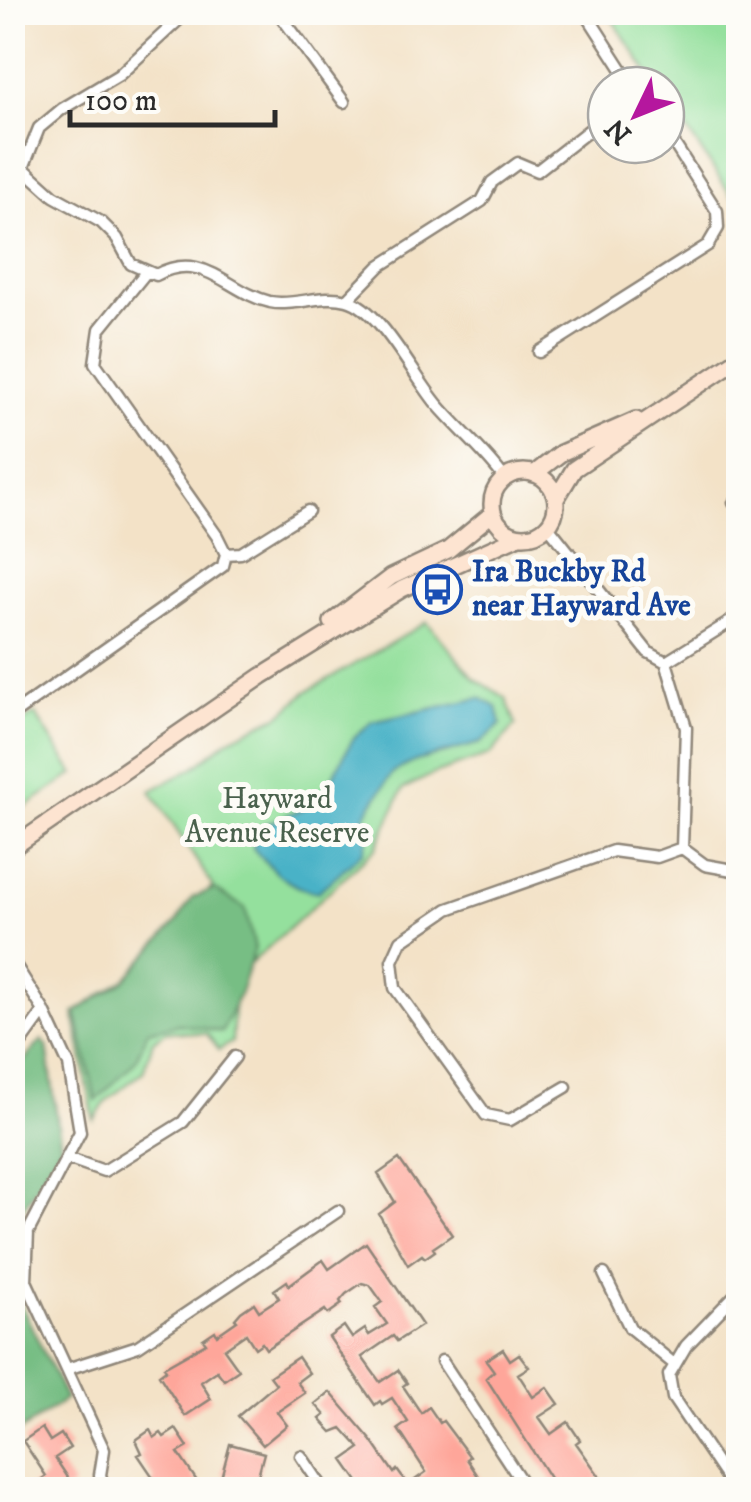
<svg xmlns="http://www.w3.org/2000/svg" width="751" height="1502" viewBox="0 0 751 1502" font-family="'IM FELL DW Pica',serif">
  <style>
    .green { fill: #94e09d; stroke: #608664; stroke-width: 2.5 }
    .forest { fill: #77be84; stroke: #517458; stroke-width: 2.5 }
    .water { fill: #49b2c7; stroke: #3a6e79; stroke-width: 2.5 }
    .building { fill: #fea69a }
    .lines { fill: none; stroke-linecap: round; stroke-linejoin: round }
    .street-casing { stroke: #8f8679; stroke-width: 15 }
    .secondary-casing { stroke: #8f8679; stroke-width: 20 }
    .street { stroke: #fff; stroke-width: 10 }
    .secondary { stroke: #fde4d1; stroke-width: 15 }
    .labels { text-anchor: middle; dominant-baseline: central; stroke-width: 10; stroke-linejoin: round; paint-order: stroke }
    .transit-label { font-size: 30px; font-weight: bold; fill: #164399; stroke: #fdfcf7; text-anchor: start }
    .park-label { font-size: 30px; fill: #4a614d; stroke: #fdfcf7 }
  </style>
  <rect width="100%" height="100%" fill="#fdfcf7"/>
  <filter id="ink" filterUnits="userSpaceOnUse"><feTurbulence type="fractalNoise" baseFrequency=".01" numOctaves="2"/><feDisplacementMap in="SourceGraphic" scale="20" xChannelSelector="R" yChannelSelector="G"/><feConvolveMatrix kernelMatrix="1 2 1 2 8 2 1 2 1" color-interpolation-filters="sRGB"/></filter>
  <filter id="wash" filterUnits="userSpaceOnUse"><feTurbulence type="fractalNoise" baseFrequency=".0048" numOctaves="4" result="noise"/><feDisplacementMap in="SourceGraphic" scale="40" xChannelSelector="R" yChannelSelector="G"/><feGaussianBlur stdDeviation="2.25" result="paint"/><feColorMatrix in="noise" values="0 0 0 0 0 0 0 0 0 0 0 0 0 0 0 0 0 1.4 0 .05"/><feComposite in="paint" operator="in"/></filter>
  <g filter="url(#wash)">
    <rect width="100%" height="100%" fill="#f3e2c7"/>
    <path class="green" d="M608,13H738V194L733,198L666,99V85H656Z
      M427,622L474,678L506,698L516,725L490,755L436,773L403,789L376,848L236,977L232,1042L219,1050L207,1034L167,1031L153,1041L143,1072L107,1100L94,1120L74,1013L146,965L213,886L151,791L196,766L229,739L282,714L306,692Z
      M35,714L74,774L13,815V728Z"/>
    <path class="forest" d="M214,889L245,908L255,948L239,995L222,1032L180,1024L148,1031L136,1060L96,1101L76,1012L124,981L176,923L193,897Z
      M42,1040L47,1046L61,1146L14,1223L13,1255V1073Z
      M13,1288L66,1399L13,1436H12Z"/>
    <path class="water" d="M480,698L497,707L501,724L481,743L416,761L393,772L364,817L367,841L363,852L318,892C288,888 272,870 253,848L260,827L306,807L329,784L354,737L372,722Z"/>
    <g id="blocks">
      <path class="building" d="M399,1159L452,1235L433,1248L435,1251L425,1258L422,1255L408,1265L379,1214L395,1202L378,1174Z
        M366,1243L422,1325L397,1341L393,1336L362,1357L380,1382L398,1370L407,1383L403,1386L421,1413L429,1407L440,1423L443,1421L470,1457L467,1459L487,1490H364L343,1460L360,1448L342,1428L332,1432L320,1419L325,1415L315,1404L330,1392L372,1441L394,1473L397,1470L408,1485L426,1472L398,1429L408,1422L392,1398L382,1404L380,1401L375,1405L329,1337L344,1326L352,1338L365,1329L369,1335L387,1324L375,1307L382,1302L370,1285L362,1283L346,1294L340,1301L342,1304L328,1314L325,1310L266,1349L262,1343L255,1348L246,1334L224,1349L239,1370L224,1380L217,1371L201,1382L211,1399L185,1416L159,1375L166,1370L164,1367L206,1343L203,1339L215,1331L217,1335L237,1321L235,1319L241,1312L254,1303L259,1311L279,1298L274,1290L287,1281L289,1285L323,1260L329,1269Z
        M503,1349L510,1360L519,1354L529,1367L518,1374L533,1397L547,1387L559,1404L539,1417L551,1434L568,1422L580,1440L576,1443L600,1477L582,1490H563L559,1484L555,1486L486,1378L494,1371L486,1360Z
        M298,1357L309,1373L297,1382L305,1393L277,1412L287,1425L263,1445L238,1416L276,1384L270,1376Z
        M42,1428L50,1441L61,1434L70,1448L55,1458L73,1485L68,1490H26L46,1476L23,1441Z
        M176,1429L188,1447L178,1453L203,1490H144L155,1480L138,1455L142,1453L136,1440L150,1430L154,1438L161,1433L164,1437Z
        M230,1444L264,1453L256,1483L222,1474Z"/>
    </g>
  </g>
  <g filter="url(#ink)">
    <use href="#blocks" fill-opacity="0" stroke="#8f8679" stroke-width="2.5"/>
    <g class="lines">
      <defs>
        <path id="street" d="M278,12L344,102
          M585,12L632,85
          M23,168L54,196L101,222L117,238L131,264L156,275C204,249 227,292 270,302C294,307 323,293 347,300C381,309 414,377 437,404C459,430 485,451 505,479
          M12,179L23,168L39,128L62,109L119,75L187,12
          M347,300L380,266L482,201L492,182L518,163L537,171L606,117
          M539,352L708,245L718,228L717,211L666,131
          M734,503L738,500
          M548,526L648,652L666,662L686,728L682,848L705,865L738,871
          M226,554L241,553L308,511
          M666,662L738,617
          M12,715L223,566L226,554L217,536L95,363L100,329L147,271
          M12,960L44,1011L69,1065L80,1132L28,1232L26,1281L104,1450L100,1475L105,1490
          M12,1055L44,1011
          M566,1087L510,1120L486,1115L395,988L392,961L401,941L448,909L613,851L657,857L682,848
          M67,1158L104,1171L183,1122L235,1057
          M604,1274L630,1328L674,1364
          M442,1361L527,1490
          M67,1369L138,1346L338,1211
          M301,1456L324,1490
          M735,1490L673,1398L669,1375L686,1346L738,1292"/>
        <path id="secondary" d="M492 504a32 32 0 1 1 64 0a32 32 0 1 1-64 0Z
          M534,474L561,453L636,420
          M556,499L574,469L738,359
          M332,622L391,577L448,550L493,513
          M12,848L262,676L402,589L519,536"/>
      </defs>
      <use href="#street" class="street-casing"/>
      <use href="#secondary" class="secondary-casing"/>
      <use href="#street" class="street"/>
      <use href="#secondary" class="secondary"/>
    </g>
  </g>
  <defs>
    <symbol id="bus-ring" viewBox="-11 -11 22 22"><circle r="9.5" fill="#fdfcf7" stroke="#1a4fb4" stroke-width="1.5"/><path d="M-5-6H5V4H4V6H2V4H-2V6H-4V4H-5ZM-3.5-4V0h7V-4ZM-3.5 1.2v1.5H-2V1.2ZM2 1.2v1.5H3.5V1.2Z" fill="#1a4fb4"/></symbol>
  </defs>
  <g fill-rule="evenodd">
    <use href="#bus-ring" x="410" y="562" width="55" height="55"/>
  </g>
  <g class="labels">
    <g class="transit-label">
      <text x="472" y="572">Ira Buckby Rd<tspan x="472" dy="34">near Hayward Ave</tspan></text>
    </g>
    <g class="park-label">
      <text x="277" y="799">Hayward<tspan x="277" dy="34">Avenue Reserve</tspan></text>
    </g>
  </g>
  <rect width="751" height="1502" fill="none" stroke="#fdfcf7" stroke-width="50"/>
  <g transform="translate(636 115) rotate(227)"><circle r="48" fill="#fdfcf7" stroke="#a9a8a5" stroke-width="2.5"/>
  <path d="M0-8L18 38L0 25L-18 38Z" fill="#b5179e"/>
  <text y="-15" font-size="28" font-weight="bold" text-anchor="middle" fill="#2b2b2b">N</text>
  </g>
  <path d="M70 110v15h205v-15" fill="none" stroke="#2b2b2b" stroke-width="5"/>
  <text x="85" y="110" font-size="30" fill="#2b2b2b" stroke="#fdfcf7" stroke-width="8" paint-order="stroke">100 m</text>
</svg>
